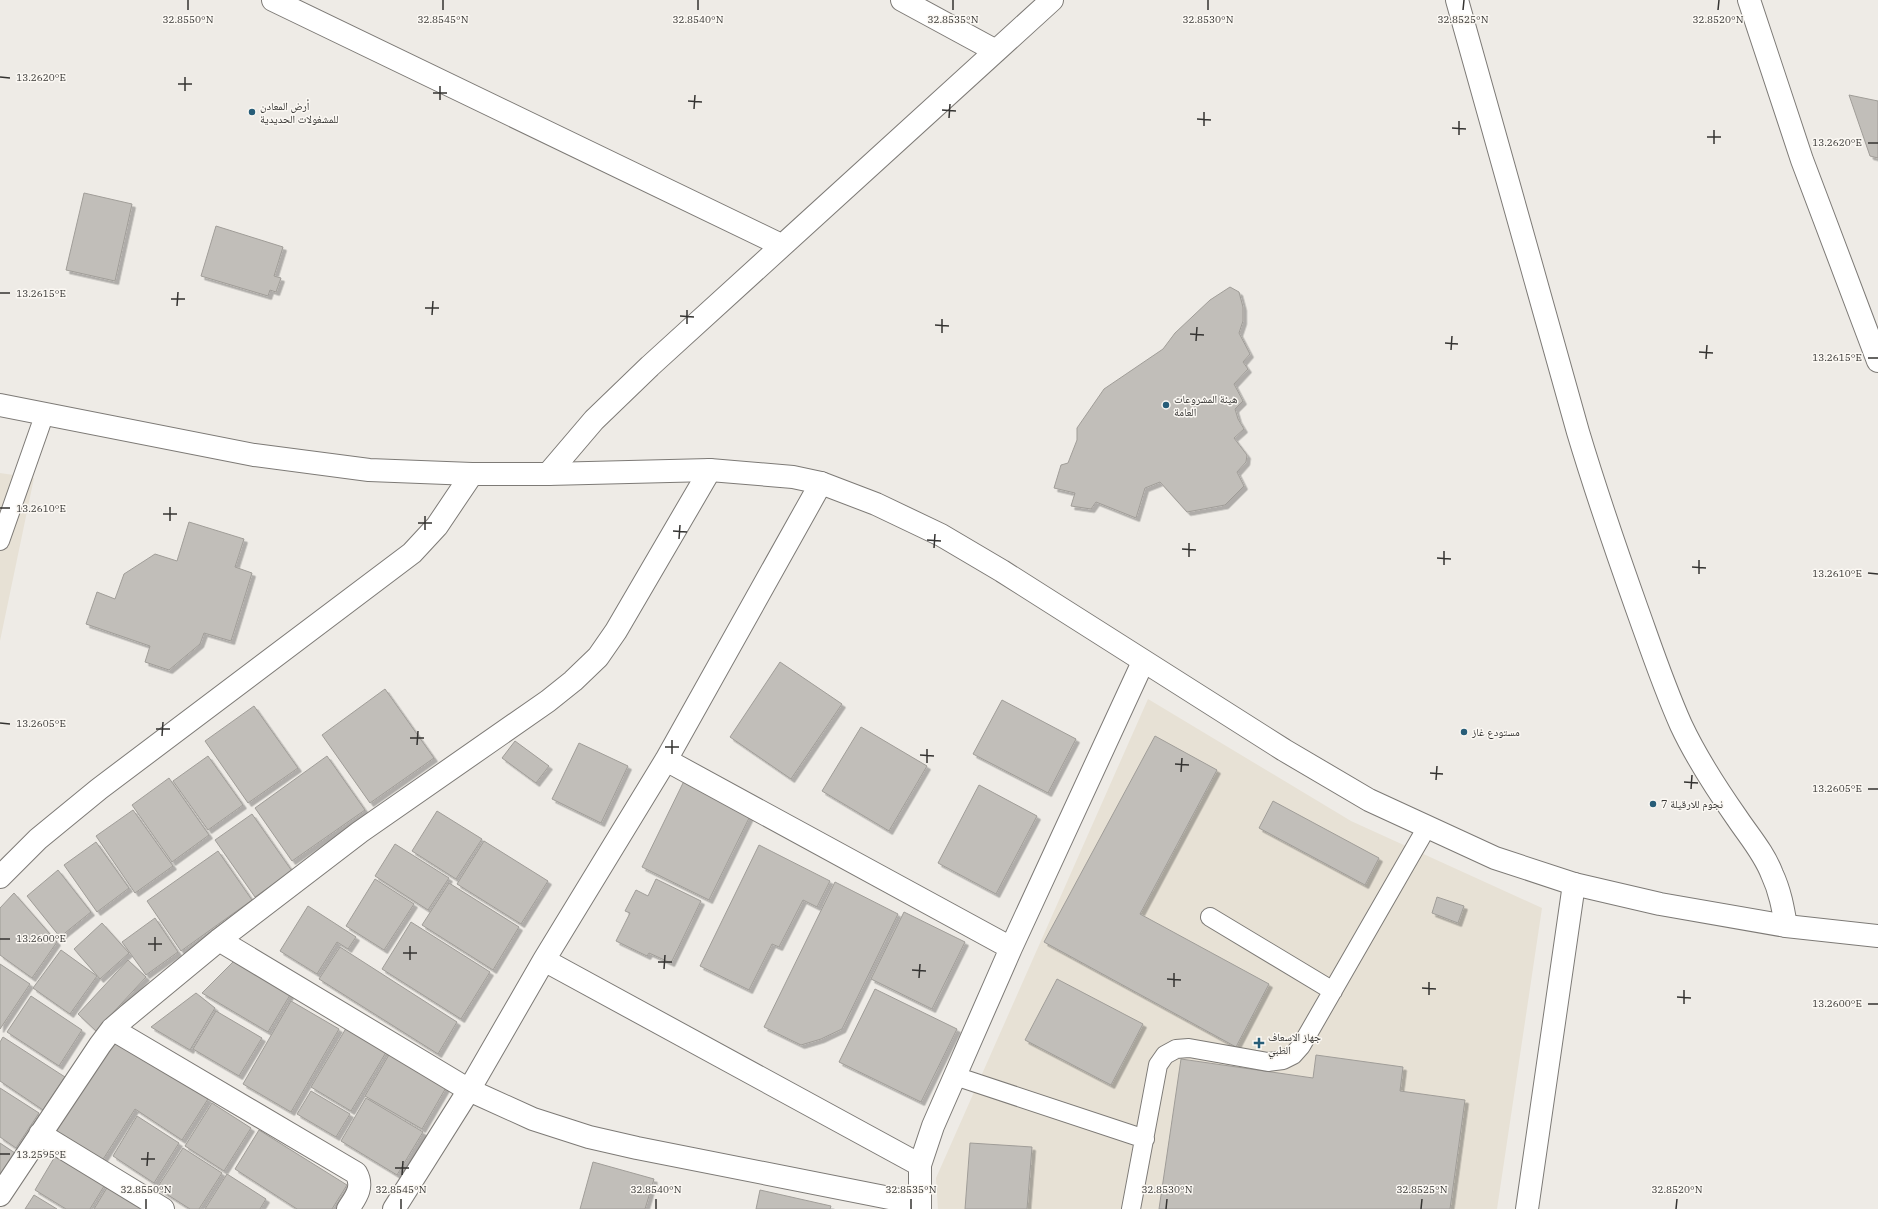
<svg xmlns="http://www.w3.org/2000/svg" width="1878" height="1209" viewBox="0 0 1878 1209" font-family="'IBM Plex Serif','Noto Naskh Arabic',serif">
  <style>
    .built { fill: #e7e1d5 }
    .building { fill: #c1beb9; stroke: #a09d98; filter: url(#shadow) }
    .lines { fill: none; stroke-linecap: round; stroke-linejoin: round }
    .service-casing { stroke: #7d7a76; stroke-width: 20 }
    .minor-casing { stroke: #7d7a76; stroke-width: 24 }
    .tertiary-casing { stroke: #7d7a76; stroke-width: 24 }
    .service { stroke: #fff; stroke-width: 18 }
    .minor { stroke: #fff; stroke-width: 22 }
    .tertiary { stroke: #fff; stroke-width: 22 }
    .ticks { fill: none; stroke: #343331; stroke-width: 1.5 }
    .poi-dot { fill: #275d78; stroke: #fbf8f3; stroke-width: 1.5 }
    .labels { text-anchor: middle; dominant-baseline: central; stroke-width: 3; stroke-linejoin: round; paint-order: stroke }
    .poi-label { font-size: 11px; fill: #343331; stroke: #fbf8f3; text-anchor: start }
    .ticks-label { font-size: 10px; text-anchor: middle; fill: #343331; stroke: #fbf8f3; stroke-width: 3; stroke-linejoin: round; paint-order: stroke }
  </style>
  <defs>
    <filter id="shadow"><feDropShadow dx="3.5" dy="3.5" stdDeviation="0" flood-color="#0004"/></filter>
  </defs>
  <rect width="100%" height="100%" fill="#eeebe6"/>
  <path class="built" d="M0,473L34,478L0,641Z
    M1148,699L1351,821L1542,908L1497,1209H938L936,1178Z"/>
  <path class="building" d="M1849,95L1878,101V158L1870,156Z
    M84,193L132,204L115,281L66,270Z
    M216,226L283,247L274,276L281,278L276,292L270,290L268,296L201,276Z
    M1230,287L1239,292L1243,307V321L1239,333L1250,354L1243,362L1248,369L1234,384L1243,401L1235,409L1238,419L1244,429L1234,438L1247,455L1246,462L1237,472L1244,486L1225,505L1187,512L1160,482L1145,488L1136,518L1096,502L1091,509L1071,506L1075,493L1054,488L1061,465L1068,463L1077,440V428L1104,389L1163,349L1175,333L1210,300Z
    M189,522L244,539L235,567L252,573L231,641L204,633L200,644L169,670L145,662L150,646L86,624L97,592L115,599L124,574L155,554L177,561Z
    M780,662L842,704L791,779L730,737Z
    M385,689L434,758L370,803L322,735Z
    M1002,700L1076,739L1048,793L973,754Z
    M254,706L298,768L248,803L205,741Z
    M861,727L927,766L889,831L822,791Z
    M1155,736L1217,770L1140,914L1269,984L1236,1047L1044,942Z
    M515,741L549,766L536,783L502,758Z
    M579,743L628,766L601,823L552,799Z
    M208,756L243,805L208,830L173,781Z
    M327,756L365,810L292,861L255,808Z
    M169,778L209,835L172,862L132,805Z
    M684,781L751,814L709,900L642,867Z
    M979,785L1037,816L996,894L938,863Z
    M1273,801L1379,858L1365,885L1259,828Z
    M133,810L173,866L135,893L96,836Z
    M437,811L482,839L456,879L412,851Z
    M252,814L292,871L255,897L215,840Z
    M484,841L548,881L521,924L457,884Z
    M96,842L129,888L97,912L64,865Z
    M395,844L449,878L428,910L375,876Z
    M759,845L830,881L817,907L803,900L779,947L772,944L749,990L700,966Z
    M218,851L252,900L181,951L147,901Z
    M58,870L91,912L60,937L27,896Z
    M375,879L414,904L384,950L346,926Z
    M656,879L701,901L671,963L649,953L647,956L616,941L630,913L625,911L636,890L648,896Z
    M835,882L898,914L842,1029L821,1039L801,1045L764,1027Z
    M449,883L519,927L493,970L422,925Z
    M14,893L57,942L32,978L0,955V908Z
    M1437,897L1464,906L1458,923L1432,913Z
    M308,906L356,937L348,949L337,942L317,974L280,951Z
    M904,912L965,942L932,1009L871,979Z
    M155,918L178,952L146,975L122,942Z
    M411,922L490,972L461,1019L382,969Z
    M102,923L129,953L100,979L74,949Z
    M340,947L457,1022L438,1054L319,979Z
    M61,950L97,976L70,1014L33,988Z
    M128,960L146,977L96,1031L78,1014Z
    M235,960L290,995L268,1032L202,993Z
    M0,964L30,984L0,1029Z
    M1057,979L1143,1024L1111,1085L1025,1040Z
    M875,989L957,1029L921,1102L839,1062Z
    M196,993L215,1008L190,1050L151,1027Z
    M31,996L82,1030L59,1066L7,1032Z
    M291,1001L339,1029L291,1112L243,1084Z
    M216,1011L262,1038L239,1076L193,1049Z
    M348,1025L388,1049L351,1111L311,1087Z
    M3,1037L65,1077L43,1110L0,1081V1042Z
    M114,1039L208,1099L182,1140L135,1109L102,1161L56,1132Z
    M390,1053L447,1086L422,1129L365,1096Z
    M1316,1055L1403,1067L1400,1091L1465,1100L1450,1209H1159L1181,1059L1313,1078Z
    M0,1088L39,1113L16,1148L0,1137Z
    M311,1091L350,1114L336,1137L297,1114Z
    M366,1098L423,1132L397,1175L341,1141Z
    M212,1103L251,1128L224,1171L185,1146Z
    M137,1116L179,1143L154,1183L113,1156Z
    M259,1130L347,1185L332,1209H297L235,1169Z
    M0,1143L15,1153L0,1176Z
    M970,1143L1032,1147L1027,1209H965Z
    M183,1148L222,1173L199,1209H190L157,1188Z
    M57,1153L106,1183L90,1209H66L35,1190Z
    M593,1162L654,1179L645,1209H580Z
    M227,1174L266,1199L260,1209H205Z
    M108,1186L147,1209H94Z
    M760,1190L831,1206L830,1209H756Z
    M34,1195L57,1209H25Z"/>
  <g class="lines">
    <defs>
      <path id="service" d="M0,541L45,413
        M1210,917L1333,991
        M955,1076L1145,1139
        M1131,1209L1158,1065L1165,1055L1176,1049L1189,1048L1268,1062L1283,1060L1293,1055L1301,1046L1427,827"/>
      <path id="minor" d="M273,0L781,245
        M902,0L996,51
        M1457,0L1578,432C1596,492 1616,550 1637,609C1651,648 1664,687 1681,725C1696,757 1716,788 1737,818C1749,836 1764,853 1772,874C1780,891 1783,908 1786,926
        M1749,0L1802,160L1878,361
        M548,474L594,420L650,366L1052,0
        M666,760L1011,948
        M0,877L38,839L99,789L412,553L437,526L472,474
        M219,940L469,1090L533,1119L589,1137L637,1148L920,1204
        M544,960L920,1165
        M112,1029L356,1173C364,1187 356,1197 348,1209
        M40,1134L163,1209
        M0,1195L100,1045L112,1029L127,1016L219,940L360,832L548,701L573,681L598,657L616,631L710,470
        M394,1209L469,1090L544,960L666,760L821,483
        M920,1209V1165L933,1126L1011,948L1143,662
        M1527,1209L1574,884"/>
      <path id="tertiary" d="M0,405L254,455L369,470L472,474H548L710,470L793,477L821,483L876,504L941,535L1002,571L1284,750L1369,800L1495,858L1574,884L1660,904L1786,926L1878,936"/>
    </defs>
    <use href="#service" class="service-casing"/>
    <use href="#minor" class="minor-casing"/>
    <use href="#tertiary" class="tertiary-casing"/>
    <use href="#service" class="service"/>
    <use href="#minor" class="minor"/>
    <use href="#tertiary" class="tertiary"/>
  </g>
  <path class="ticks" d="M188,10V0M443,10V0M698,10V0M953,10V0M1208,10V0M1463,10L1464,0M1718,10L1719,0M0,77L10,78M178,84H192M185,91V77M433,93H447M440,100V86M688,101L702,102M694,109L695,95M942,110L956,111M949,118L950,104M1197,119L1211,120M1204,126V112M1452,128L1466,129M1459,135V121M1707,137H1721M1868,143H1878M1714,144V130M0,293H10M171,299H185M177,306L178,292M425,308H439M432,315L433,301M680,316L694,317M687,324V310M935,325L949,326M942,333V319M1190,334L1204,335M1196,341L1197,327M1445,343L1458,344M1451,350L1452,336M1699,352L1713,353M1868,358H1878M1706,359L1707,345M0,508H10M163,514H177M170,521V507M418,523H432M425,530V516M673,531L687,532M679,539L680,525M927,540L941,541M934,548L935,534M1182,549L1196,550M1189,557V543M1437,558L1451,559M1444,565V551M1692,567L1706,568M1868,573L1878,574M1699,574V560M0,723L10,724M156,729H170M162,736L163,722M410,738H424M417,745L418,731M665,747H679M672,754V740M920,755L934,756M927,763V749M1175,764L1189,765M1181,772L1182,758M1430,773L1443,774M1436,780L1437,766M1684,782L1698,783M1691,789L1692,775M1868,789H1878M0,939H10M148,944H162M155,951V937M403,953H417M410,960V946M658,962H672M664,969L665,955M912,970L926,971M919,978L920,964M1167,979L1181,980M1174,987V973M1422,988L1436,989M1429,995V982M1677,997L1691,998M1684,1004V990M1868,1004H1878M0,1154H10M141,1159H155M147,1166L148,1152M395,1168H409M402,1175L403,1161M146,1209V1199M401,1209V1199M656,1209V1199M911,1209V1199M1166,1209L1167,1199M1421,1209L1422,1199M1676,1209L1677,1199"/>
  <g class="poi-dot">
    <circle cx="252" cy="112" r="4"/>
    <circle cx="1166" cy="405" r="4"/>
    <circle cx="1464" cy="732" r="4"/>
    <circle cx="1653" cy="804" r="4"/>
    <path d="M1257 1037h4v4h4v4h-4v4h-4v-4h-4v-4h4z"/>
  </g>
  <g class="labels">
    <g class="poi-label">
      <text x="260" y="106">أرض المعادن<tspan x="260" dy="13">للمشغولات الحديدية</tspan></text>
      <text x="1174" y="399">هيئة المشروعات<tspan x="1174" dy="13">العامة</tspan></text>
      <text x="1472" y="732">مستودع غاز</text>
      <text x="1661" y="804">7 نجوم للارقيلة</text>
      <text x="1268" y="1037">جهاز الاسعاف<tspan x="1268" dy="13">الطبي</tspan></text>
    </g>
  </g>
  <g class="ticks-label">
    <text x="188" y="23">32.8550°N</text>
    <text x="443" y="23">32.8545°N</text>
    <text x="698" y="23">32.8540°N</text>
    <text x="953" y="23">32.8535°N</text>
    <text x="1208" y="23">32.8530°N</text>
    <text x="1463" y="23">32.8525°N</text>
    <text x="1718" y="23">32.8520°N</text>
    <text x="41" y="81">13.2620°E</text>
    <text x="1837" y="146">13.2620°E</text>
    <text x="41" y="297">13.2615°E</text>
    <text x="1837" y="361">13.2615°E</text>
    <text x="41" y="512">13.2610°E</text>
    <text x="1837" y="577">13.2610°E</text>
    <text x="41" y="727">13.2605°E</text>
    <text x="1837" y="792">13.2605°E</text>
    <text x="41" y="942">13.2600°E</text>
    <text x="1837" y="1007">13.2600°E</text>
    <text x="41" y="1158">13.2595°E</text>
    <text x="146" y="1193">32.8550°N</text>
    <text x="401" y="1193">32.8545°N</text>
    <text x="656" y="1193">32.8540°N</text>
    <text x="911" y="1193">32.8535°N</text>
    <text x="1167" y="1193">32.8530°N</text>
    <text x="1422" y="1193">32.8525°N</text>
    <text x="1677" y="1193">32.8520°N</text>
  </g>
</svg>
